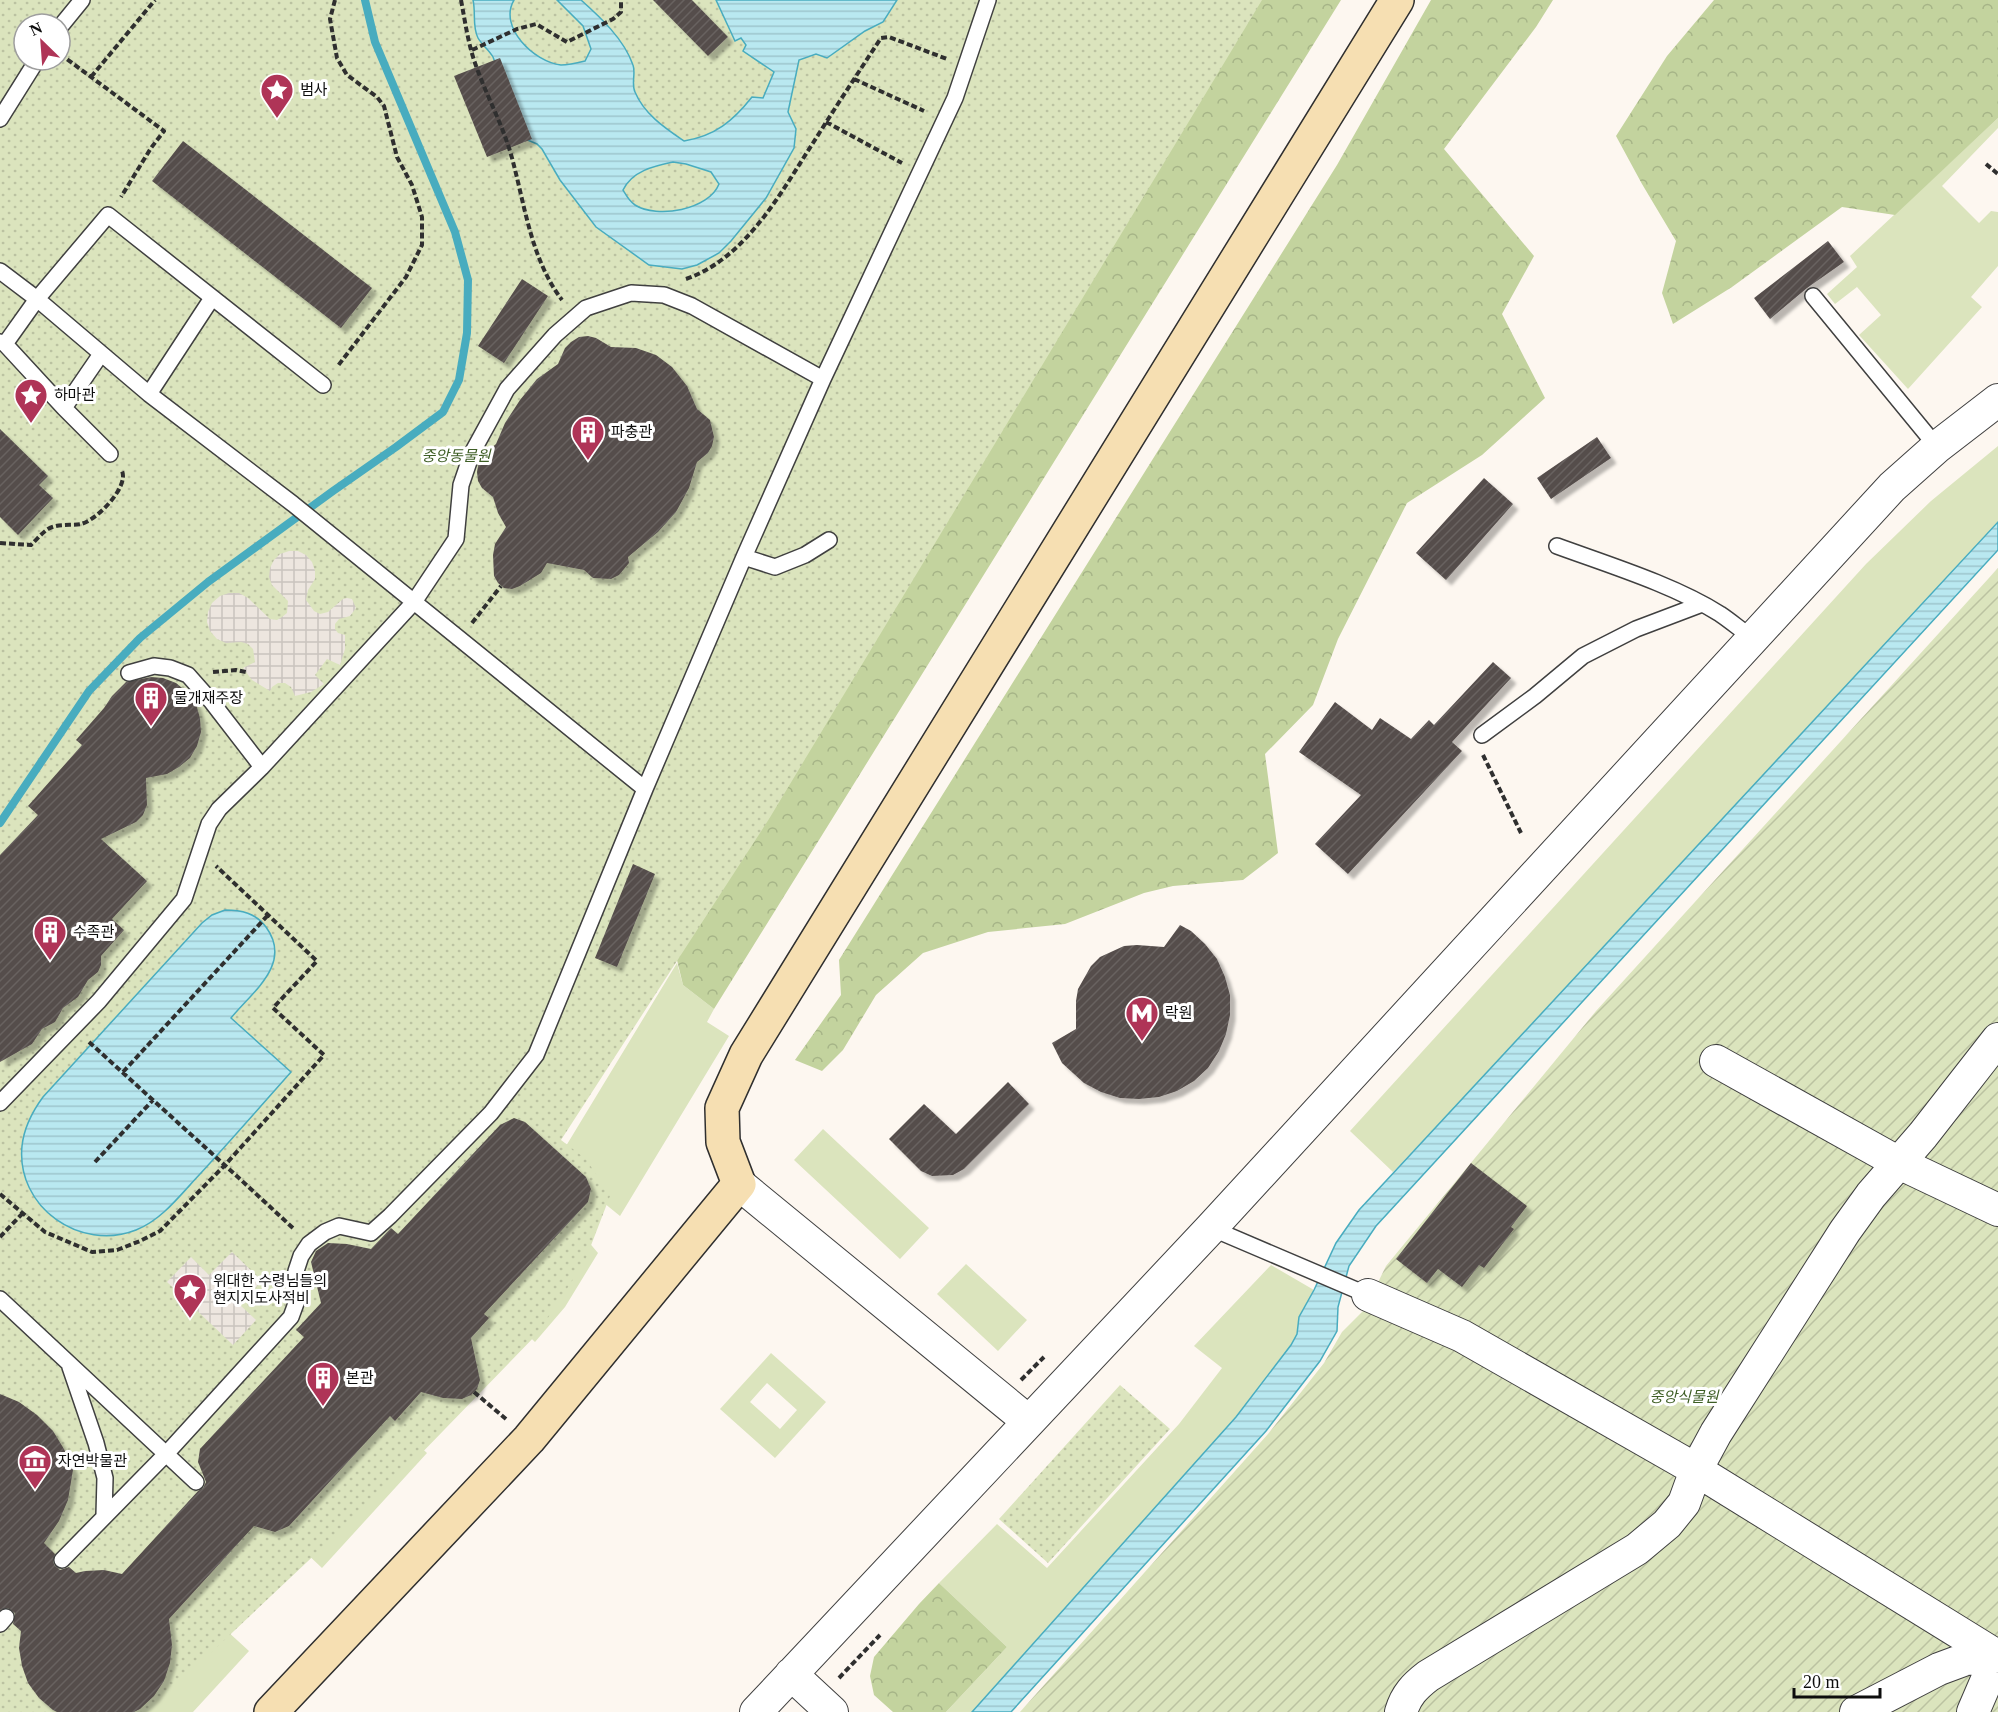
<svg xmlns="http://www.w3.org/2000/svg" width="1998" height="1712" viewBox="0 0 1998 1712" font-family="'Times New Roman','Noto Sans KR',serif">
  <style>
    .grass { fill: #dbe4bd; fill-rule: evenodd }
    .forest { fill: url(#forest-crowns) }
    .park { fill: url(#park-dots); fill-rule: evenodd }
    .garden { fill: url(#garden-furrows) }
    .plaza { fill: url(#plaza-grid) }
    .water { fill: url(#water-rules); stroke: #48acbf; stroke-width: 1.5; fill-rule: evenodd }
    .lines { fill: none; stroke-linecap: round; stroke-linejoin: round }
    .stream { stroke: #48acbf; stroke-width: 8 }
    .building { fill: url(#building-hatch); filter: url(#shadow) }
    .lane-casing { stroke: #404040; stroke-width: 18 }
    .street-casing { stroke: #404040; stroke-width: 34 }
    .secondary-casing { stroke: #2f2f2f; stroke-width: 36 }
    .path { stroke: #2f2f2f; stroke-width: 4; stroke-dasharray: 6 3; stroke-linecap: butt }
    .lane { stroke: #fff; stroke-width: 15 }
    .street { stroke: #fff; stroke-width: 32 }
    .secondary { stroke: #f6dfb2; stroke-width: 33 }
    .labels { text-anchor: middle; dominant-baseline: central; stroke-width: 6; stroke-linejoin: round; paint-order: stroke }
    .poi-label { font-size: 15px; fill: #0d0d0d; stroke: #fff; text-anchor: start }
    .park-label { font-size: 15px; font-style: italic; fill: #3e5e25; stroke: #fff }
  </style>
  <defs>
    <pattern id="forest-crowns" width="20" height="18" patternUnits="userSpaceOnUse" patternTransform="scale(1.5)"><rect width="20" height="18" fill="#c3d39e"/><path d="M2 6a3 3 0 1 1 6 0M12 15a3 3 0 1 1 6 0" fill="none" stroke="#a6b487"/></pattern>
    <pattern id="park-dots" width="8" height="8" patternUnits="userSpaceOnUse" patternTransform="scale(1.5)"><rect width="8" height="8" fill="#dbe4bd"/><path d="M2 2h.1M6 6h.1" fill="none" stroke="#bbc2a1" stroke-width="1.8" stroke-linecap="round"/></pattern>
    <pattern id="garden-furrows" width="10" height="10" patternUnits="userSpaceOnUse" patternTransform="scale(1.5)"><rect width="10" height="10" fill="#dbe4bd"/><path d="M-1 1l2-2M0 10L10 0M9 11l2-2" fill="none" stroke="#bbc2a1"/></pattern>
    <pattern id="plaza-grid" width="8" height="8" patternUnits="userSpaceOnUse" patternTransform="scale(1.5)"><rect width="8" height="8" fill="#ede6df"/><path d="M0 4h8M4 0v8" fill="none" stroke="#cac4be"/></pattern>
    <pattern id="water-rules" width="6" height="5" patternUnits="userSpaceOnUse" patternTransform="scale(1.5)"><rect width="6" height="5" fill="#b9e8f0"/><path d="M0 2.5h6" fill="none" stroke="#9ec6cd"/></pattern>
    <pattern id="building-hatch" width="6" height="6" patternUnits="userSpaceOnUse" patternTransform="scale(1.5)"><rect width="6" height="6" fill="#554d4b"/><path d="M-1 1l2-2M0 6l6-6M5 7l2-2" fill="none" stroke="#686260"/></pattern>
    <filter id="shadow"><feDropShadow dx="5.5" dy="5.5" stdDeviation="1.5" flood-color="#0004"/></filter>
  </defs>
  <rect width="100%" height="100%" fill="#fdf7f0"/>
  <path class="grass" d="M1998,118V128L1942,186L1979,223L1991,211L1998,212V266L1971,297L1982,307L1908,389L1859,335L1881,315L1857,287L1835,304L1827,294L1857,267L1850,256Z
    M1998,446V522L1524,1034L1393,1172L1350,1131L1866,564L1931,501Z
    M677,963L683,985L714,1009L707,1022L729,1036L620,1216L604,1203L566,1146Z
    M823,1129L929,1228L900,1259L794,1160Z
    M587,1240L598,1253L565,1307L535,1342L516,1324Z
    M966,1264L1027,1320L998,1351L937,1294Z
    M1271,1265L1314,1290L1299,1317L1297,1334L1291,1345L1236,1417L972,1712H946L1007,1647L939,1583L997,1524L1047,1568L1179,1424L1222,1368L1194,1346Z
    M771,1353L826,1402L775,1458L720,1409ZM767,1383L797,1410L780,1429L750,1402Z
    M390,1420L427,1453L322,1568L286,1534Z
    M192,1599L249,1651L193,1712H138Z"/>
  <path class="forest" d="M1015,0H1341L714,1009L683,985L670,931Z
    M1431,0H1553L1536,27L1444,149L1534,256L1502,314L1545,398L1482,455L1407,503L1338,639L1313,705L1265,754L1278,853L1243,880L1173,886L1144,893L1065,924L988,932L923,953L876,995L843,1050L822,1071L795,1060L841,995L839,960L1337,165Z
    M1714,0H1998V118L1895,215L1842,207L1732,287L1673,324L1662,293L1676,241L1642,184L1616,136L1667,56Z
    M939,1583L1007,1647L946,1712H893L874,1695L870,1676L874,1657L919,1604Z"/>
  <path class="park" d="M0,0H1262L769,819L561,1140L586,1159L610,1196L585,1261L538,1333L412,1463L148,1712H0ZM24,24H60V60H24Z
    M1120,1385L1170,1429L1048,1563L999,1519Z"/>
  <path class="garden" d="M1998,568V1712H1020L1268,1434L1324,1363L1342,1332L1365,1309L1386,1266L1596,1011Z"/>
  <path class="plaza" d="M289,551H298L306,555L312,562L315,571V579L308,590L306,600L314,611L320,614L328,612L343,599L347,598L352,599L356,608L350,616L339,619L335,624V629L338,633L345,635V649L340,665L327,659L315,675L324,684L311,692L295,696L291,687L285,683H278L272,687L270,691L252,680L243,668L255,662L253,649L248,644L241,642L226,643L217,639L210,631L207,622L208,612L212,603L220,596L229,593H239L248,598L270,619L277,620L282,617L287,613L288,601L272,585L269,577L270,568L274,560L280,554Z
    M232,1252L262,1281L239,1304L256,1320L233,1345L167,1282L191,1257L209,1275Z"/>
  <path class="water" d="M473,0H514C498,27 534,62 561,65C569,65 577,63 585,61L591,49L583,26L557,0H581C600,17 624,39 633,65C636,73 631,84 635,92C644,114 665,128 684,141C715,136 733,121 752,97L763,98L774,72L743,51L746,45L741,38L735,41L716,0H897L883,22L865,31L827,58L816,54L799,60L788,112L796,129L794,148L766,198L731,241L719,253L697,265L682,269L649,265L596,227L560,180L542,149L537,144L525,139L493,57C489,50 482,45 478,38C472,27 476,12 473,0ZM673,162L686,164L711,172L719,184C709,210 657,219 635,205C629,201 626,195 623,190C632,171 654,166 673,162Z
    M1998,522V550L1376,1226L1349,1266L1338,1307L1337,1331L1320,1361L1266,1431L1011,1712H972L1236,1417L1291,1345L1297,1334L1299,1317L1314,1290L1336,1243L1359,1210Z
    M225,910C241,910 256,913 266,927C293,964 252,992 231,1018L291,1072C261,1106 231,1140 200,1174C181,1194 162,1220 136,1230C80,1252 16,1207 22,1146C24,1127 32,1112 43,1097L202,923L212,915Z"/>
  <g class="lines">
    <path class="stream" d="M0,823L89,691L140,638L208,582L333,491L396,447L443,412L459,380L467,333L468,280L455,232L375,42L365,0"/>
  </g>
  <path class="building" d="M653,0H692L728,37L708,56Z
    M500,58L532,139L487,157L454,76Z
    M183,141L372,288L341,328L152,181Z
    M1828,241L1844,262L1807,288L1770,319L1754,298Z
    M522,279L548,296L504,363L478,346Z
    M588,336L596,338L611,347L636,348L656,355L672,367L687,386L697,409L710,420L714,437L712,446L708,453L697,462L689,488L676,512L658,532L628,557L629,563L619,575L611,579L593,578L584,570L547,563L541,573L520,586L512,589L504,588L498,583L494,576L493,555L495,544L506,527L498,513L493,497L482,488L478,481L477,472L478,466L483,455L496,444L505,423L520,400L537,379L558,364L565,348L571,342L579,337Z
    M0,429L48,476L39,485L53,498L18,535L0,517Z
    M1597,437L1611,458L1551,499L1537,478Z
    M1484,478L1513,504L1446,580L1416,553Z
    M1493,662L1511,678L1452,742L1462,751L1348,874L1315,844L1361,795L1299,752L1335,702L1372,730L1380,718L1411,739L1429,720L1434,725Z
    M151,677L163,678L176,683L187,692L196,704L200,718L201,732L197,746L190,758L179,767L167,774L146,778L147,805L143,815L136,822L101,839L147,881L112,919L124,930L101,956V965L98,972L88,980L78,997L63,1008L55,1022L42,1029L32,1044L0,1062V855L38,815L28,806L82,745L76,740L104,708L112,696L126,682Z
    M633,864L655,874L617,967L595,958Z
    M1180,925L1191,931L1205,944L1217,959L1225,977L1230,995V1015L1226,1034L1219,1051L1208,1068L1194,1081L1177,1091L1159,1097L1139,1099L1120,1098L1101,1092L1084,1083L1062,1063L1052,1043L1076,1029V1001L1078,989L1091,966L1100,957L1124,946L1137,945L1164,947Z
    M1008,1082L1029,1104L964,1169L953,1175L932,1176L921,1171L889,1139L924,1104L956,1134Z
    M514,1118L525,1122L586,1177L591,1189L588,1202L484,1314L489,1318L471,1338L480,1380L477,1389L471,1395L462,1399L443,1398L421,1392L395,1421L390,1416L289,1526L275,1532L254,1526L169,1619L172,1645L170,1663L164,1681L154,1696L140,1709L134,1712H57L53,1710L39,1698L28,1683L22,1666L19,1648L21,1631L13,1624L15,1613L8,1608L0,1610V1394L19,1402L37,1415L53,1431L64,1449L73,1470L68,1500L59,1521L44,1543L55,1554L53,1562L55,1566L60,1570L69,1567L76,1573L85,1571L104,1570L122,1574L198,1491L203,1488L206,1482L198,1462L200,1449L304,1337L296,1330L321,1303L311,1262L316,1251L328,1243L347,1244L371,1249L391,1228L398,1234L500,1125Z
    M1471,1163L1527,1206L1511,1227L1514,1229L1484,1268L1479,1265L1462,1287L1438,1269L1427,1283L1396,1259Z"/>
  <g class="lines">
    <defs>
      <path id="lane" d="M60,27L82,0
        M0,119L37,60
        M0,271L37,299L149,394L293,504L645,789
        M1813,296L1937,447
        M0,342L5,344L64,408L101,354
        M5,344L37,299L108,215L323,385
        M149,394L212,298
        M64,408L110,454
        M1557,546C1609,565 1674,585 1720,614C1732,622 1742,631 1754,639
        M744,557L775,567L805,555L829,540
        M129,673L154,666L170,668L188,675L211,701L262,767
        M1482,735L1535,696L1583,656L1636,629L1702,604
        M0,1103L99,1001L184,899L209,824L219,809L262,767L414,602L456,539L461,485L472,453L507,389L555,335L586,308L631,293L664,295L692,306L823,379
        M1211,1228L1368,1295
        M0,1299L196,1482
        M70,1367L96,1443L105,1478L104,1515
        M62,1560L167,1453L291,1317L299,1295L296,1271L301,1256L309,1244L325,1232L339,1226L371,1233L390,1216L491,1113L536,1055L645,789L744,557L823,379L955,98L988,0
        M0,1624L6,1617"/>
      <path id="street" d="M1716,1061L1899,1163L1998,1210
        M739,1184L1028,1421
        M1368,1295L1462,1336L1688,1465L1997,1656
        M791,1674L832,1712
        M756,1712L1211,1228L1892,487L1937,447L1998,400
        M1401,1712C1406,1695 1415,1686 1428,1676L1637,1549L1667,1524L1684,1503L1696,1470L1716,1433L1845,1231L1871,1195L1923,1135L1998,1039
        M1856,1712L1939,1669L1966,1659L1997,1656
        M1973,1712L1998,1654"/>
      <path id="secondary" d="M271,1712L529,1439L739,1184L723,1142L722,1108L746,1055L1397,0"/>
    </defs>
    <use href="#lane" class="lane-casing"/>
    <use href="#street" class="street-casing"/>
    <use href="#secondary" class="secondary-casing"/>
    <path class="path" d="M335,0L330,19L337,58L347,75L377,97L384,106L397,157L412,185L422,217V245L406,277L337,367
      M461,0C465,21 468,43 475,63C486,95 503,125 512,158C525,206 531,259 562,300
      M472,50L517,29L536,24L567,42L613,19L621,12V0
      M60,54L164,131L151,148L121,197
      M91,77L155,0
      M854,79L924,111
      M826,122L902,163
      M1986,164L1998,174
      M686,279C746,258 780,194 813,143C835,108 858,73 881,38L889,37L947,59
      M0,543L31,545C36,540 42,533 48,529C58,523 71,526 81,524C97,520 129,487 122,471
      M472,623L501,586
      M213,672L236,670L246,672
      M1483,755L1521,833
      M89,1042L240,1179L294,1229
      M123,1072L269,914
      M95,1162L153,1100
      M0,1194L45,1232L92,1252L117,1250L140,1241L160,1231L225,1165L324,1055L273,1008L317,961L216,866
      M0,1237L22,1214
      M1021,1380L1044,1357
      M474,1392L506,1419
      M839,1678L880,1635"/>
    <use href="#lane" class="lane"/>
    <use href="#street" class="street"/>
    <use href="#secondary" class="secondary"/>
  </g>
  <defs>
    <symbol id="sight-pin" viewBox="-11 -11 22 30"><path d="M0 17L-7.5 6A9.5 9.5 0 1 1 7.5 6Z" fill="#af3457" stroke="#fff"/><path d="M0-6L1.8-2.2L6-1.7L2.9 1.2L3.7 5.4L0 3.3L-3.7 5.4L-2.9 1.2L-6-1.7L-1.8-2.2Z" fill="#fff"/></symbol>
    <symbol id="building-pin" viewBox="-11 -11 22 30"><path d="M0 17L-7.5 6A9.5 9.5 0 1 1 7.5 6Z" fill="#af3457" stroke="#fff"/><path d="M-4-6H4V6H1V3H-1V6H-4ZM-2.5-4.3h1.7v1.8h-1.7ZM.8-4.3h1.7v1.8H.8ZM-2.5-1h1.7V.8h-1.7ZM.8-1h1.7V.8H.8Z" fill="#fff"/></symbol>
    <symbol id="metro-pin" viewBox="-11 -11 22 30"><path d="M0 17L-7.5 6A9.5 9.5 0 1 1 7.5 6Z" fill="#af3457" stroke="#fff"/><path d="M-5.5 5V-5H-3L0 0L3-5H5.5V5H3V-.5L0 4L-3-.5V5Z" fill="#fff"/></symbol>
    <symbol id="museum-pin" viewBox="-11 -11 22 30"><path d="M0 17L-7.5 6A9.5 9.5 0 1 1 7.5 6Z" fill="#af3457" stroke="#fff"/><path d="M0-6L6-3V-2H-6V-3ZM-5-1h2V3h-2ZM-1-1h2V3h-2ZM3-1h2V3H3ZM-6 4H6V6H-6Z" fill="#fff"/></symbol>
  </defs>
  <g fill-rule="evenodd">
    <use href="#sight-pin" x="258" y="71" width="38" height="52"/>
    <use href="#sight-pin" x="12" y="376" width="38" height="52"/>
    <use href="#building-pin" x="569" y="413" width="38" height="52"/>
    <use href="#building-pin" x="132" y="679" width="38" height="52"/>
    <use href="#building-pin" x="31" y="913" width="38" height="52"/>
    <use href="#metro-pin" x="1123" y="994" width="38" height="52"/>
    <use href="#sight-pin" x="171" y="1271" width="38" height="52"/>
    <use href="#building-pin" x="304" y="1359" width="38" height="52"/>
    <use href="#museum-pin" x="16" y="1442" width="38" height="52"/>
  </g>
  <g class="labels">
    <g class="poi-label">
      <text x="300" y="90">범사</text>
      <text x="54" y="395">하마관</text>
      <text x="611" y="432">파충관</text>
      <text x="174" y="698">물개재주장</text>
      <text x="73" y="932">수족관</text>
      <text x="1165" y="1013">락원</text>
      <text x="213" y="1281">위대한 수령님들의<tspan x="213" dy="17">현지지도사적비</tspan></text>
      <text x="346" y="1378">본관</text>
      <text x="58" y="1461">자연박물관</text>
    </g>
    <g class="park-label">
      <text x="456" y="456">중앙동물원</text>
      <text x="1684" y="1397">중앙식물원</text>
    </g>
  </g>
  <g transform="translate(42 42) rotate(335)"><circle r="28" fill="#ffffff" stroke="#9e9e9e" stroke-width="1.5"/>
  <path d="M0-4.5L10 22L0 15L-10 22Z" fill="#af3457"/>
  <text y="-9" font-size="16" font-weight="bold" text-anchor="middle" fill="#0d0d0d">N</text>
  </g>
  <path d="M1794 1688v9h86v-9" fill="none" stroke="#0d0d0d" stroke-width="3"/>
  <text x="1803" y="1688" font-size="18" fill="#0d0d0d" stroke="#ffffff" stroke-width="4.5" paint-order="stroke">20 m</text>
</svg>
